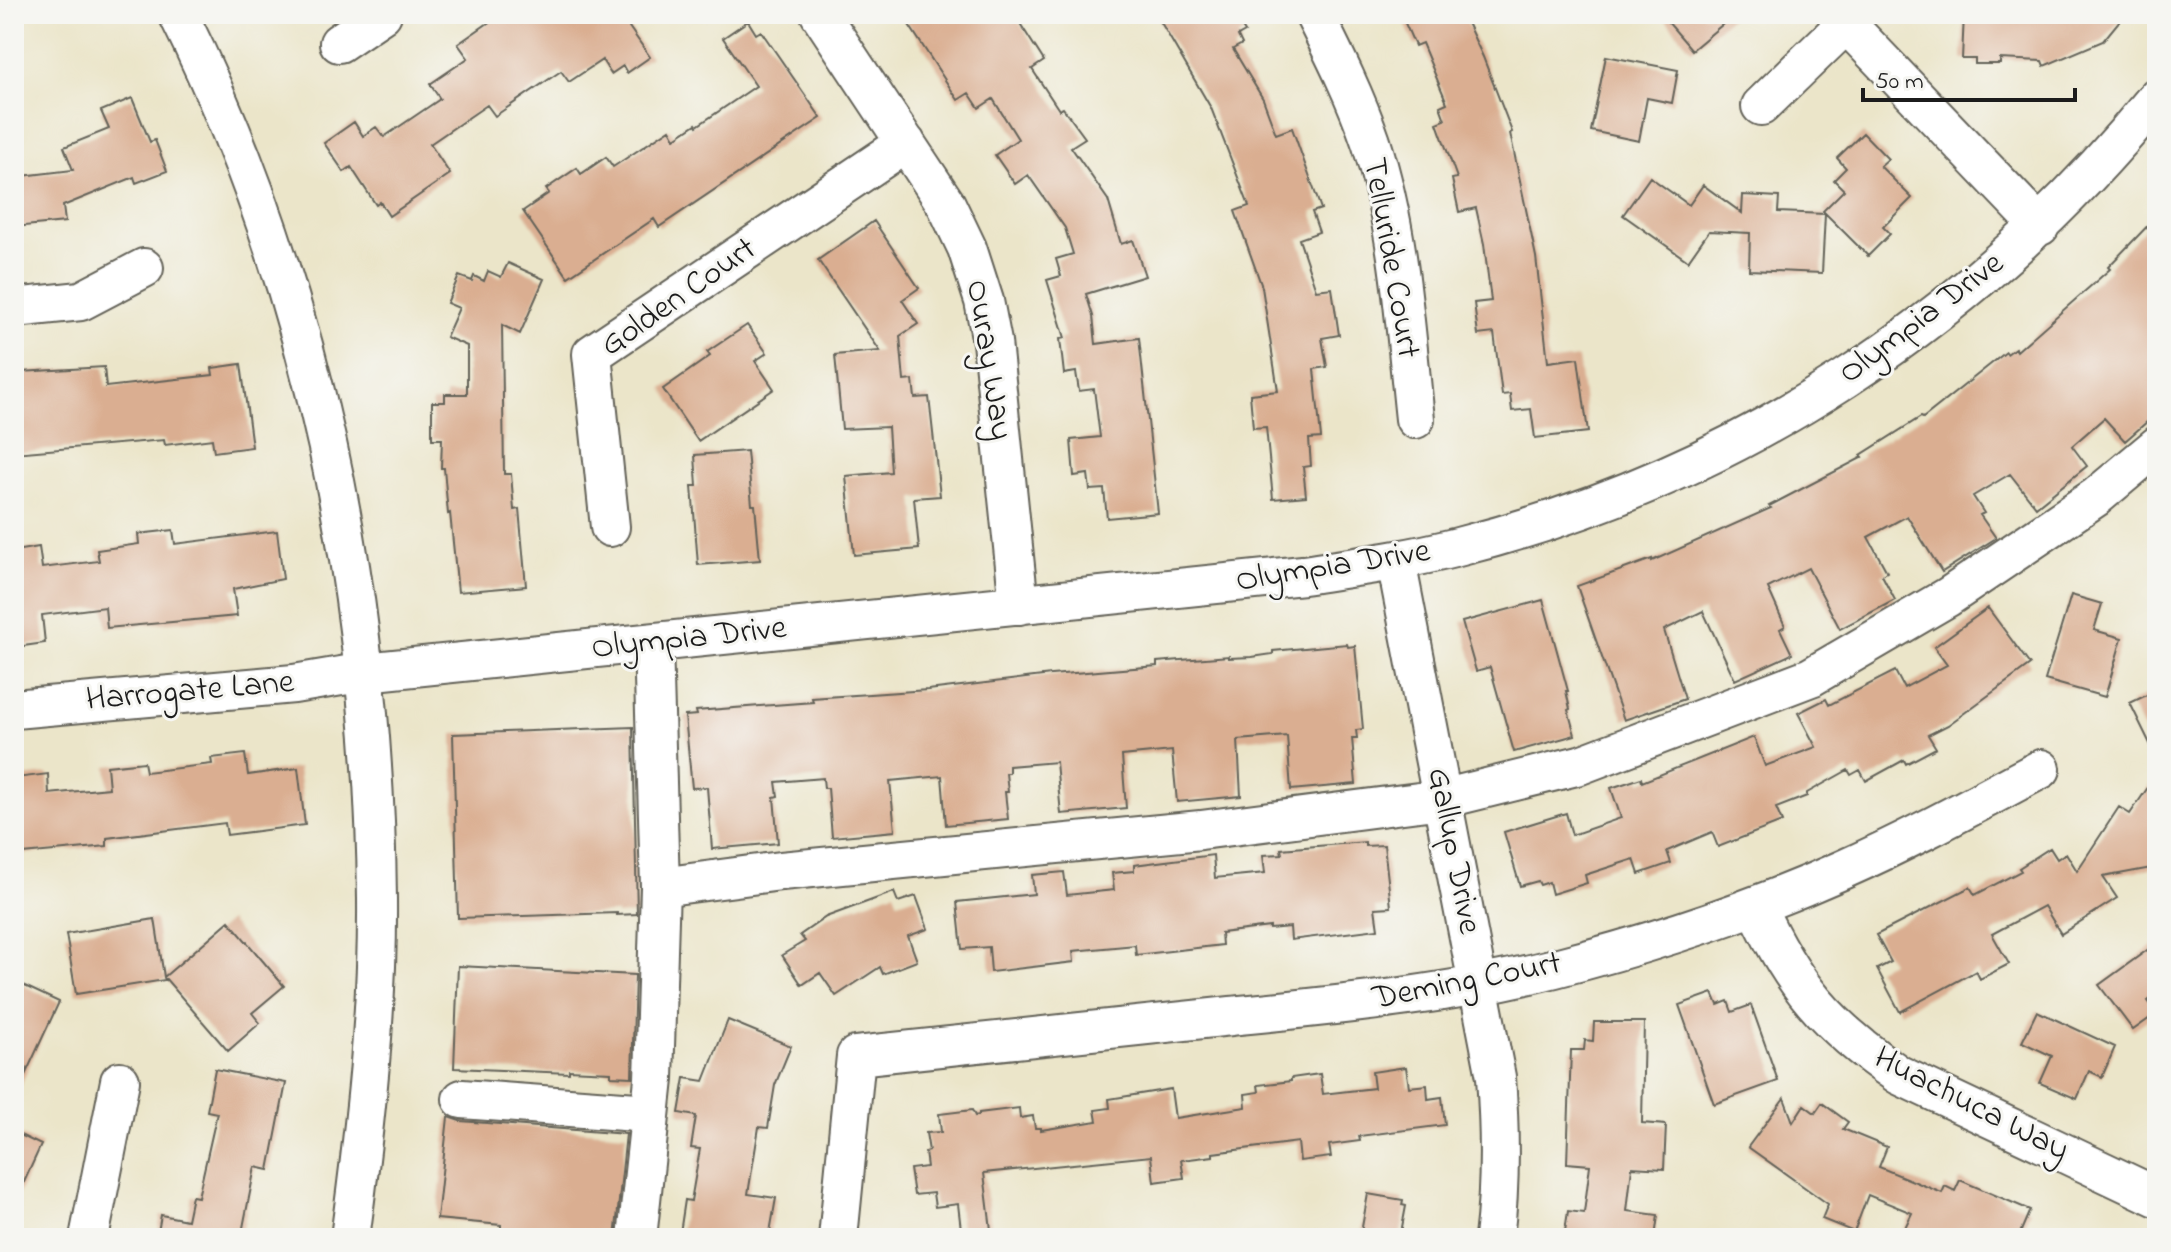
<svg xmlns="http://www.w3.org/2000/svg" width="2171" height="1252" viewBox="0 0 2171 1252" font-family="'Indie Flower',sans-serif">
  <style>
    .building { fill: #daae91 }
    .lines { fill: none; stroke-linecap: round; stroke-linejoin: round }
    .minor-casing { stroke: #646259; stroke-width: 42 }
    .minor { stroke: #fff; stroke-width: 38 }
    .labels { text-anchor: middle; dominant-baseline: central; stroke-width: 6; stroke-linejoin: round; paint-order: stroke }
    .street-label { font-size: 34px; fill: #1c1c1c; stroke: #f6f6f2 }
  </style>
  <rect width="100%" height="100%" fill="#f6f6f2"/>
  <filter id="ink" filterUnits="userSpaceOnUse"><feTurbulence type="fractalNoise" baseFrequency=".0125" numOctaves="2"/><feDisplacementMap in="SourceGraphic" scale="16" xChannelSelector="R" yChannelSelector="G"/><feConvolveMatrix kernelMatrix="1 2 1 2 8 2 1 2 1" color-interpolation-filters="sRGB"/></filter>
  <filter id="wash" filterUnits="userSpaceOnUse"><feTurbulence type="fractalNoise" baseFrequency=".006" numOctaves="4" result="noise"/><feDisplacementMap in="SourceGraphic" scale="32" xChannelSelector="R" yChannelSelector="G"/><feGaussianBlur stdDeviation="1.8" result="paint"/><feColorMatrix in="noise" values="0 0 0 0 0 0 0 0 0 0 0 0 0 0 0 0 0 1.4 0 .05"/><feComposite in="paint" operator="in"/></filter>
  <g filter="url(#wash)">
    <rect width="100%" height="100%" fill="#ebe5c9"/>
    <g id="blocks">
      <path class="building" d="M501,14H620L650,57L627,73L623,66L611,74L602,60L569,82L561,71L495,116L487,105L430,144L450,174L389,216L380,202L376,205L351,167L344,172L324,143L354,122L363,136L376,127L384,137L440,99L430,84L468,58L458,44Z
        M902,14H1014L1044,61L1032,69L1059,110L1063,108L1085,138L1071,147L1108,200L1121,244L1133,240L1145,276L1086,294L1093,316L1096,344L1139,338L1158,513L1107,518L1104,489L1090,490L1088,474L1074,476L1071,440L1100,437L1094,389L1079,391L1076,372L1064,374L1060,339L1065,338L1047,280L1061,276L1056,259L1073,254L1065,228L1028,175L1015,184L995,155L1018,139L993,99L979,108L969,93L958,100Z
        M1156,14H1234L1245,32L1238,36L1242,44L1233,49L1263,99L1276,134L1292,128L1321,209L1312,212L1319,232L1299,239L1316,290L1332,288L1339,335L1322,338L1327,367L1314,369L1321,438L1309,439L1311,466L1303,467L1306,496L1273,499L1266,427L1253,428L1250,394L1278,391L1262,287L1235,211L1249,206L1211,108Z
        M1401,14H1463L1483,57L1512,132L1510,133L1536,257L1548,362L1578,358L1588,432L1535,438L1531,409L1512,411L1510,394L1502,395L1494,333L1478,335L1474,303L1491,301L1484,244L1476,208L1459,212L1452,179L1457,178L1437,123L1445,120L1440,106L1447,103L1422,43L1415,46Z
        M1661,14H1735L1692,50Z
        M1964,14H2125L2103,41L2044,66L2042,61L2000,59V64H1975V59H1962Z
        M748,21L756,34L761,31L821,118L659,227L654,219L568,277L523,211L549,193L546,189L577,168L581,174L606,157L613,167L670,129L675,138L696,124L697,126L756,86L723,38Z
        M1606,56L1678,70L1672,103L1647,98L1639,141L1591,131Z
        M132,98L150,142L155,140L167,171L136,183L134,177L63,206L65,222L14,227V177L73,170L64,147L109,129L101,111Z
        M1863,133L1888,159L1880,166L1912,198L1883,227L1890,234L1868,256L1823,211L1844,190L1834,180L1846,168L1837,158Z
        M1650,177L1689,205L1703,185L1742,213L1743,195L1779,197L1778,212L1825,214L1822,273L1749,270L1750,233L1709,231L1688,261L1623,215Z
        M2157,216V413L2125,441L2104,418L2072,446L2087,466L2036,507L2010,474L1973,496L1984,513L1980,515L1996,538L1942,572L1907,516L1868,537L1887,572L1882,575L1895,600L1840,629L1808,568L1768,588L1785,626L1780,629L1792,654L1735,680L1703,611L1664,630L1685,699L1624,720L1577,586L1652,559V561L1771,508L1769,506L1863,457L1861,455L1921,417L1923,418L2006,352L2007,354L2015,348L2017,351L2110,269L2108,267Z
        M874,221L919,288L902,300L918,324L900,336L904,381L913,380L915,398L929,397L940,496L914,498L919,549L854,555L846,476L891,472L888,427L842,429L835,355L880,351L818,260Z
        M508,263L544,279L520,334L502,325L504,474H511L514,510L519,509L526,586L458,592L450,513L448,514L444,468H441L442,439H432V402H445V394H467V346L446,337L459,308L447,303L459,276L472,281L474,276L484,281L488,271L501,277Z
        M747,325L767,353L755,361L774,389L698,441L663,389L710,356L707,352Z
        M241,364L252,447L214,452L212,439L165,445L164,440L14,453V392L23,391L21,372L104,367L106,387L213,375L212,368Z
        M747,451L752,505H755L760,560L698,565L692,486H697L695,455Z
        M173,530L175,544L277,531L283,579L233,589L237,616L107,628L105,607L42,615L45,643L16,647L14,551L39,547L42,568L99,561L97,550L139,544L138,534Z
        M2071,595L2102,604L2094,630L2122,638L2105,697L2045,680Z
        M1543,600L1568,691H1566L1570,709L1568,710L1575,735L1514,752L1490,667L1476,671L1462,622Z
        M1988,608L2030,665L1948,725L1928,735L1936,748L1906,764L1904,760L1866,781L1860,770L1851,775L1848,770L1807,793V796L1776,808L1782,822L1718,847L1712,832L1667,851L1671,863L1639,874L1634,859L1585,875L1587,883L1552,894L1549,882L1540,885L1538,881L1520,886L1504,832L1566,813L1572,835L1621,818L1611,788L1641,778L1642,782L1754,737L1765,766L1816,747L1798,713L1826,699L1829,705L1895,671L1904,688L1947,665L1934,647Z
        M1347,644L1348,647L1355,646L1363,729L1356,730L1357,738H1352L1356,784L1291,790L1287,736L1238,740L1241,796L1177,802L1172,751L1122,756L1126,808L1061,814L1056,762L1009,766V773H1006L1008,792H1005L1008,819L946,825L942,776L890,781L895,831L832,837L828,788H824L823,778L776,782L778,796L774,797L778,843L712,849L707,787L692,788L685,716L697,715L696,711L813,702L812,698L928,690L1051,675L1157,666V662L1229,656V658L1252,657L1273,654V651Z
        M2157,690V758L2130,703Z
        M633,727L637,914L617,915V913L458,918L453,734Z
        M245,754L248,775L298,768L305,825L227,835L225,823L107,838V846L23,854L15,778L48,774L49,794L109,788L107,766L144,762L146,772L212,764L211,758Z
        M2157,774V867L2103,877L2117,898L2061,934L2044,906L1992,934L2009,964L1980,979L1976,971L1900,1012L1877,969L1891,962L1876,935L1970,887L1975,895L2021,871L2019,868L2050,848L2057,859L2066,853L2077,871L2119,807L2130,814Z
        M1365,842V846L1384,845L1391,907L1375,908L1378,929L1291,940L1290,927L1270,929V927L1221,933L1222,945L1136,955L1135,945L1073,951L1074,962L991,972L989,947L962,949L957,902L1034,894L1032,875L1064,872L1067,895L1114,890L1112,873L1134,871V865L1213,855L1215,878L1265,873L1263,855L1282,854L1281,849Z
        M894,892L898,902L916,896L928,929L908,936L917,961L883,974L880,967L836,996L820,973L802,985L782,955L805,941L800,935L826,917Z
        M155,919L164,977L229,921L284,986L252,1013L260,1023L228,1051L165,978V980L76,994L66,934Z
        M2157,943V994L2148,1001L2157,1013L2133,1030L2099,985Z
        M458,966L635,975L632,1077L611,1076V1072L569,1070V1073L454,1068Z
        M14,981L59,1002L14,1099Z
        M1713,993L1718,1005L1728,1001L1732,1012L1751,1005L1778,1081L1714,1104L1679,1005Z
        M2037,1011L2115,1047L2102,1077L2089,1071L2077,1099L2040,1083L2052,1056L2022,1042Z
        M728,1020L791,1046L775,1085L768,1128L759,1127L748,1194L776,1198L769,1238H707L680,1233L685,1200L691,1201L700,1149L691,1148L696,1116L679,1113L685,1078L704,1081Z
        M1594,1022H1644L1642,1123L1666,1125L1664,1169L1632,1167L1627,1211L1658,1215L1655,1238H1564L1568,1211L1584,1213L1590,1165L1567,1163L1571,1050H1584L1585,1040L1593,1041Z
        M1406,1067L1409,1087L1427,1085L1428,1099L1442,1097L1445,1125L1359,1136L1360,1141L1329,1145L1331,1157L1300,1161L1298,1142L1213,1153V1156L1181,1160L1184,1178L1154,1182L1151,1156L984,1173L992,1238H962L958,1204L935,1207L933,1193L914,1195L910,1169L927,1167L925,1152L929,1151L926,1133L941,1132L939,1114L972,1110L975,1116L979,1115V1113L1019,1108L1020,1118L1033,1116L1035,1128H1041V1130L1097,1121L1095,1110L1110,1108L1109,1099L1171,1089L1175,1118L1246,1107L1245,1094L1259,1092L1258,1085L1291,1081V1078L1320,1074L1323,1094L1374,1088L1372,1072Z
        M215,1069L286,1083L269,1170L255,1167L241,1238H157L161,1215L187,1220L192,1196L198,1197L217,1113L207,1111Z
        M1784,1098L1793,1122L1804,1105L1815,1113L1822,1103L1848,1122L1843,1129L1887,1147L1879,1167L1942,1193L1945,1186L1955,1191L1960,1180L2030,1210L2018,1238H1900L1912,1213L1868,1195L1854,1232L1822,1219L1828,1204L1748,1147Z
        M448,1117L460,1121L626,1134L615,1238L501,1229V1225L437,1219Z
        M14,1132L41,1145L14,1204Z
        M1368,1194L1403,1200L1402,1205L1406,1206L1400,1238H1360Z"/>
    </g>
  </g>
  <g filter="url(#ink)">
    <use href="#blocks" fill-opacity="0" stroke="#646259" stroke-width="2"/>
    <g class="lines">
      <defs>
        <path id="minor" d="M178,14C314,288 374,594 377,899C378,1012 365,1126 350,1238
          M820,14L946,204L967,248L984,301L992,342L1019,605
          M1314,14C1335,56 1356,98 1371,142C1400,231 1405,326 1415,419
          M1837,14L2040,226
          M339,43L382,14
          M1761,106L1856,14
          M14,308L81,301L144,268
          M610,527L592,354L906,143
          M1396,561L1496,1077C1500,1132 1501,1183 1494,1238
          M14,709L294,684L365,672L1303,575C1355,567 1407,560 1458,547C1737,477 1976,319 2157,97
          M660,887L781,871L1201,830L1442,799L1580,765L1811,677L1948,597L2096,497L2157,446
          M1756,906C1792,985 1827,1026 1899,1075L2157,1197
          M462,1099L650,1113
          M89,1238L120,1081
          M637,1238L654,1079L660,887L653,643
          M838,1238L856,1056C981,1043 1106,1029 1231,1016C1340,1005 1449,995 1555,968C1653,943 1750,911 1842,870C1910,840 1975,804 2041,769"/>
      </defs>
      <use href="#minor" class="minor-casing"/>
      <use href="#minor" class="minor"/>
    </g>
  </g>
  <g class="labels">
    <g class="street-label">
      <text transform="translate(1390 258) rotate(80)">Telluride Court</text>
      <text transform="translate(679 298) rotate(-35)">Golden Court</text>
      <text transform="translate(1922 319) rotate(-37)">Olympia Drive</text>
      <text transform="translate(988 360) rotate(81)">Ouray Way</text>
      <text transform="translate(1333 567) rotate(-9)">Olympia Drive</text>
      <text transform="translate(689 639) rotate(-6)">Olympia Drive</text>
      <text transform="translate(190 692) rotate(-5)">Harrogate Lane</text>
      <text transform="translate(1453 851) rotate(79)">Gallup Drive</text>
      <text transform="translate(1467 982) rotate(-11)">Deming Court</text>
      <text transform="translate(1971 1105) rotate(27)">Huachuca Way</text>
    </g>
  </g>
  <rect width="2171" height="1252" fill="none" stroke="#f6f6f2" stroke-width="48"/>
  <path d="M1863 88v12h212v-12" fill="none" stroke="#1c1c1c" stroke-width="4"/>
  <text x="1875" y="88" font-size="24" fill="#1c1c1c" stroke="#f6f6f2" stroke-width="6" paint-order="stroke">50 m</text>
</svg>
